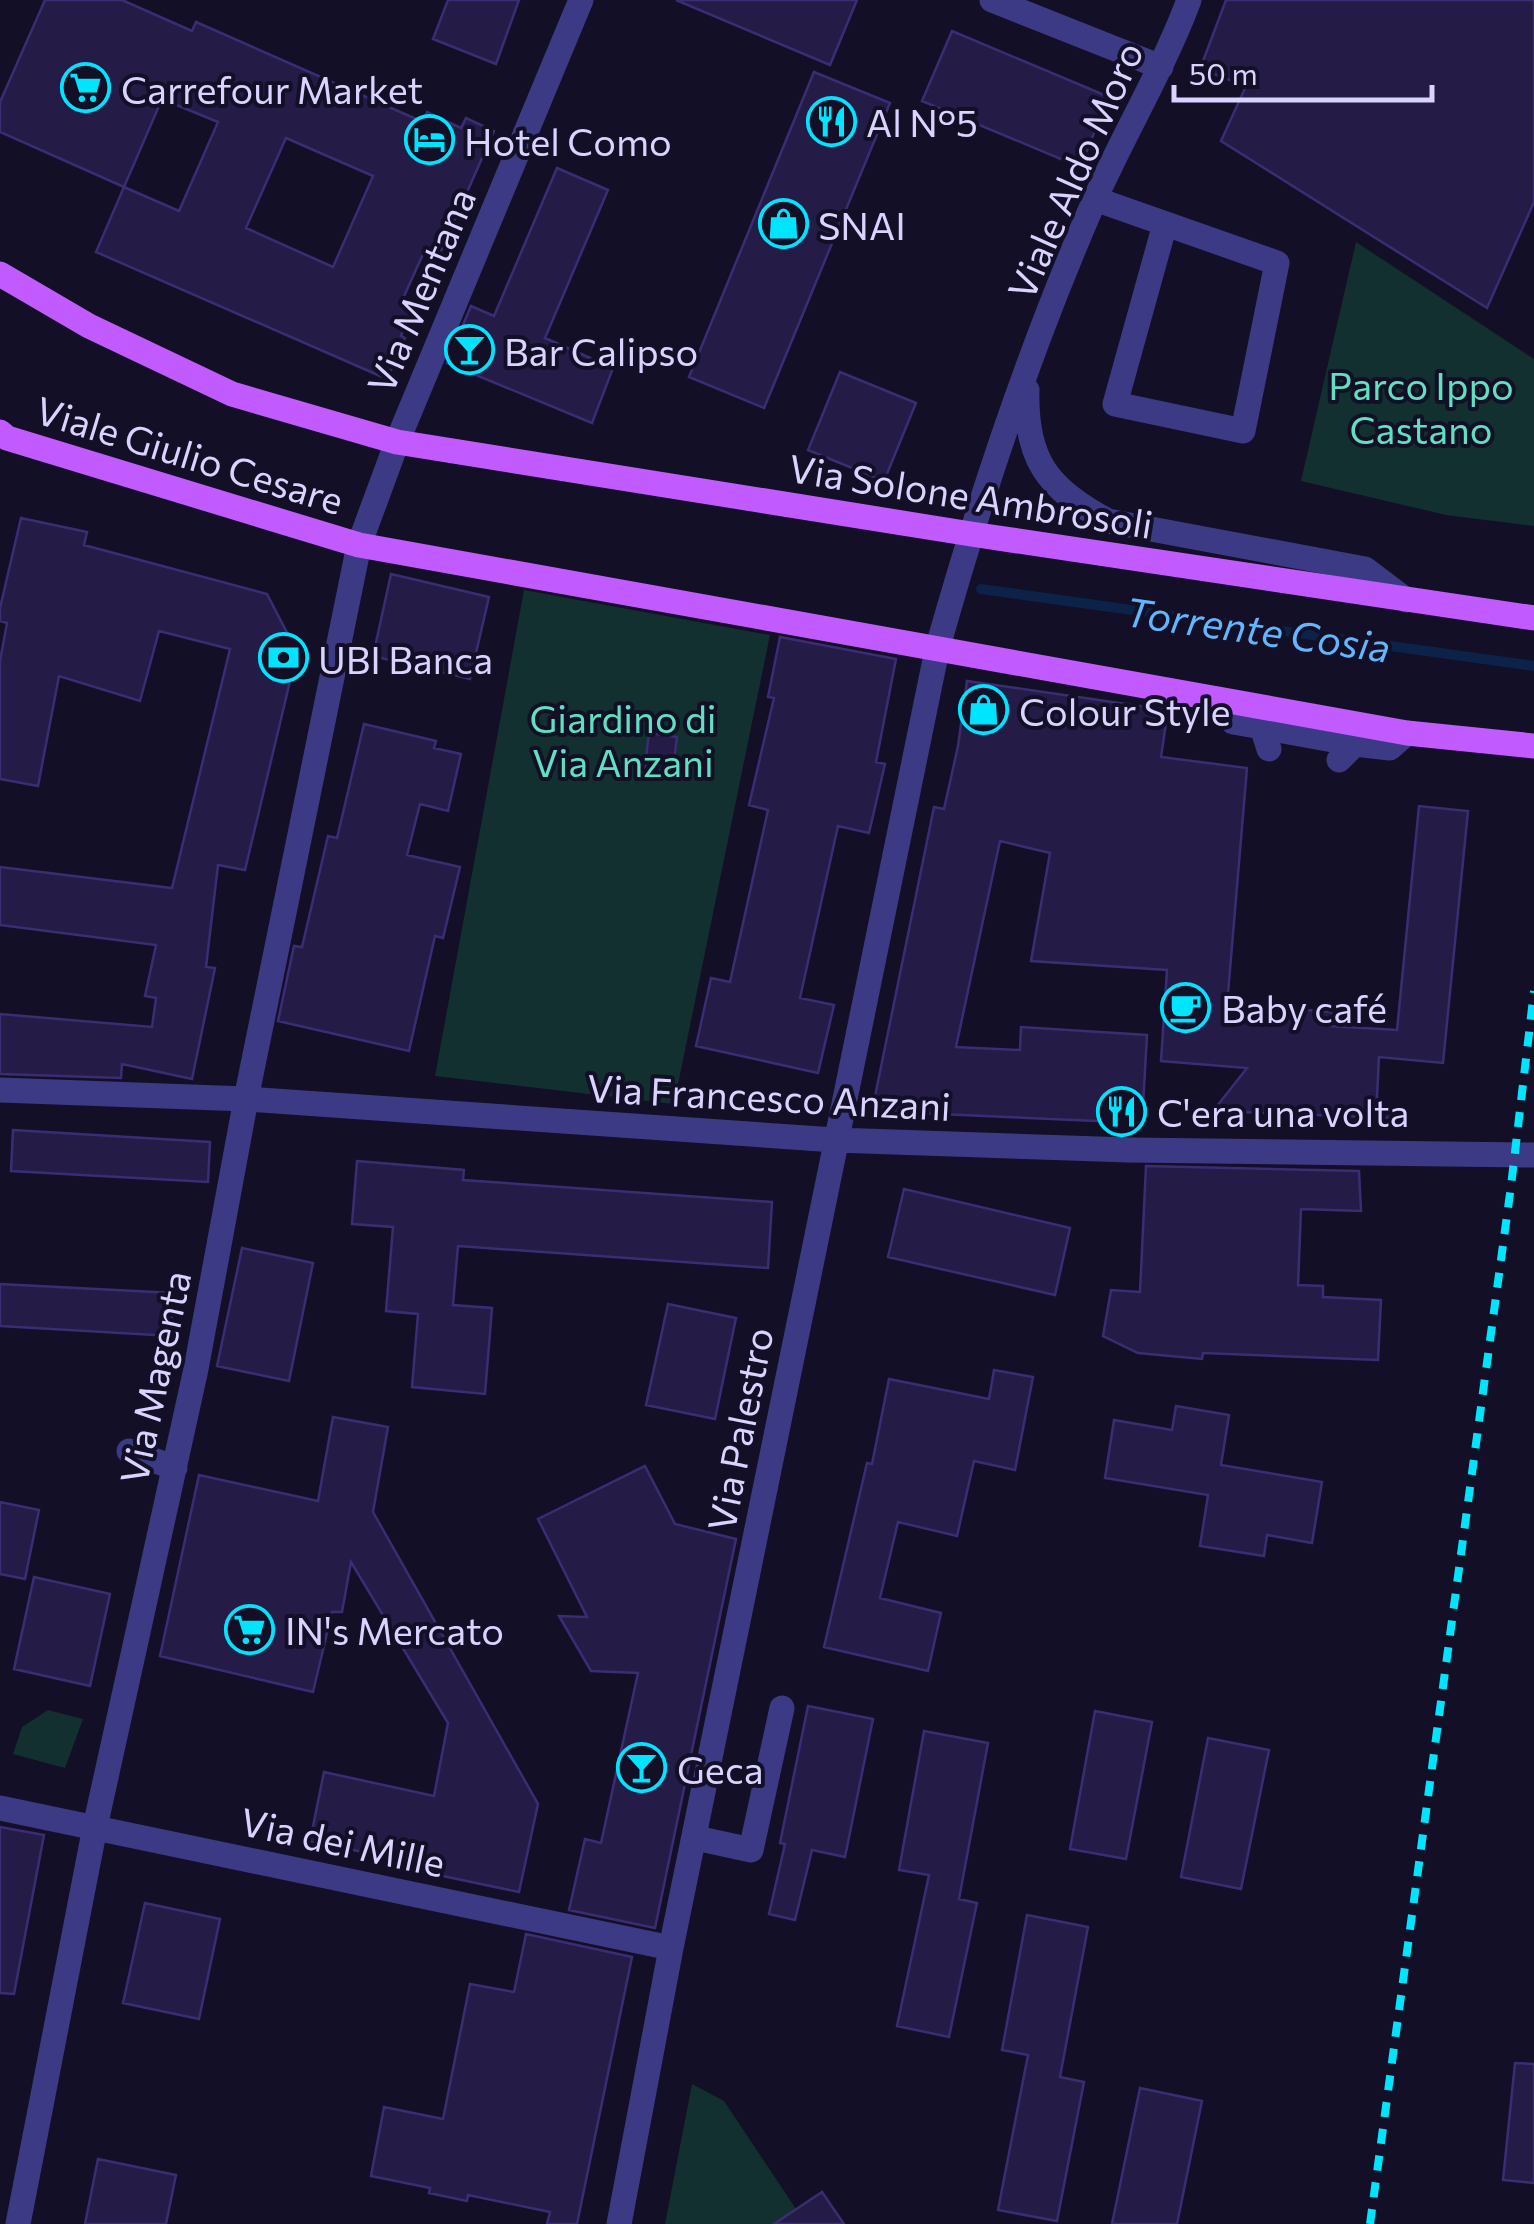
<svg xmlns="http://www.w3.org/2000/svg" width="1534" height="2224" viewBox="0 0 1534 2224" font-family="Commissioner,sans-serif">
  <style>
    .green { fill: #12302f }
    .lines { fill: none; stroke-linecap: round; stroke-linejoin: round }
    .stream { stroke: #0c2248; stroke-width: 10 }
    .building { fill: #241b47; stroke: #3b2d73; stroke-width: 2.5; fill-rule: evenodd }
    .minor { stroke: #3d3a85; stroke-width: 25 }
    .major { stroke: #c25bff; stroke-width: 25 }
    .rail { stroke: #00e5ff; stroke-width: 8; stroke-dasharray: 15 12; stroke-linecap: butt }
    .labels { text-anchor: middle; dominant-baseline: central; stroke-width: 8; stroke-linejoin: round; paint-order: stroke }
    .poi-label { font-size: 38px; fill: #d9d4ff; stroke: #130f26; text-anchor: start }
    .street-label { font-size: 38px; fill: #d9d4ff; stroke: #130f26 }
    .park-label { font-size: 38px; fill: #5fe0c0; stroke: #130f26 }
    .water-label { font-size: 40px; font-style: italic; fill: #62b6ff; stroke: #130f26 }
  </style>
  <rect width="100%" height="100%" fill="#130f26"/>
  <path class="green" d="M1356,242L1534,359V526L1446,515L1301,481Z
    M524,590L770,635L674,1104L435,1076Z
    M48,1710L83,1719L65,1768L13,1754L22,1727Z
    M692,2084L724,2101L796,2209L774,2224H665Z"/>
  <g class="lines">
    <path class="stream" d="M981,589L1534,666"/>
  </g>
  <path class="building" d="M45,0H122L192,31L196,22L423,122L427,112L461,128L466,118L494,131L438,258L424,252L401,303L412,308L401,336L405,338L387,379L96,252L124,187L0,132V102ZM162,99L218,122L179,211L124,187ZM286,138L373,176L333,267L246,228Z
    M448,0H519L496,64L433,39Z
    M676,0H857L830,65Z
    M1226,0H1534V202L1487,308L1221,141L1246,86L1200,69Z
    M952,31L1109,97L1080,167L922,101Z
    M814,72L890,103L764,408L689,377Z
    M557,168L608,190L545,338L613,368L592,423L447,363L471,306L494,316Z
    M840,372L916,403L884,481L808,450Z
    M21,518L87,532L84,545L267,594L297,652L245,870L218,865L206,967L215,968L192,1079L122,1064L121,1078L0,1074V1014L152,1027L156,998L145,996L156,945L0,925V867L172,888L230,649L159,631L140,701L59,676L38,786L0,779V661L7,623L0,621V608Z
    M391,574L489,597L470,679L373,656Z
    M780,637L896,659L876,762L885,764L869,833L838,826L800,998L834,1005L818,1073L696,1046L711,978L730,982L768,810L749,805L774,698L768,697Z
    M967,681L1168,710L1161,757L1247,768L1226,1017L1281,1021L1282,1008L1332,1012L1331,1026L1397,1030L1419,806L1468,811L1443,1063L1379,1057L1377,1097L1393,1118L1213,1111L1247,1068L1161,1061L1167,970L1031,961L1050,853L1000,841L956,1047L1020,1050L1021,1027L1147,1035L1142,1123L872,1111L934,807L944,809L958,746Z
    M364,724L436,741L434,748L461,754L448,811L420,804L407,855L460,867L443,938L435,936L409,1051L278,1021L294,946L302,947L328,836L337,838Z
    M649,733L677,737L672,777L644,773Z
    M13,1130L210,1142L208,1182L11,1171Z
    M357,1161L464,1170L463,1180L772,1202L768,1268L458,1246L453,1305L492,1308L485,1394L412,1387L418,1314L386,1311L393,1227L352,1224Z
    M1146,1166L1359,1171L1361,1211L1301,1209L1298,1285L1323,1286V1297L1381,1300L1378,1360L1203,1353L1202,1359L1138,1353L1103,1336L1111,1290L1140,1292Z
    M904,1189L1070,1228L1055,1295L888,1257Z
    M242,1248L313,1263L289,1381L217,1366Z
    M0,1284L173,1293L171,1336L0,1326Z
    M668,1304L736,1318L715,1419L646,1405Z
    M994,1370L1033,1377L1015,1470L974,1461L957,1536L898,1522L880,1598L941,1613L928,1671L824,1647L867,1463L872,1464L889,1379L989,1399Z
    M1176,1406L1229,1415L1221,1465L1322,1482L1312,1543L1267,1535L1264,1556L1200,1546L1208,1495L1105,1478L1114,1420L1172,1430Z
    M333,1417L388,1427L373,1512L538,1804L519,1892L419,1871L420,1864L310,1841L324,1772L434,1796L448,1723L351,1562L342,1612H332L313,1692L160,1656L199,1475L318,1501Z
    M645,1466L675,1524L736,1539L655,1928L569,1910L585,1839L601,1843L638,1673L591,1671L559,1616L587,1617L538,1519Z
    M0,1502L39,1510L25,1579L0,1574Z
    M34,1577L110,1594L90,1686L14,1669Z
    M808,1706L873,1719L845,1857L812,1850L795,1920L769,1914L785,1844L780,1843Z
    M1095,1711L1152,1722L1126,1859L1070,1849Z
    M924,1731L988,1743L959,1899L977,1903L949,2037L897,2026L929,1875L899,1870Z
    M1208,1738L1269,1750L1241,1889L1181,1877Z
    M0,1827L44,1835L14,1994L0,1993Z
    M145,1903L220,1919L199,2019L123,2003Z
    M1027,1915L1088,1927L1060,2077L1084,2082L1057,2221L998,2210L1028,2055L1002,2050Z
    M526,1934L632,1957L577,2224H547L550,2212L468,2195L467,2201L429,2193L430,2188L371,2176L384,2107L443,2119L470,1984L514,1992Z
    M1515,2063L1534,2064V2183L1503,2180Z
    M1140,2088L1202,2101L1177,2224H1112Z
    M98,2159L176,2175L166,2224H85Z
    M822,2192L844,2224H774Z"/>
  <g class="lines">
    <path class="minor" d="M992,0L1161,67
      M1095,199L1277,263L1243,431L1115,404L1165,224
      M1027,390C1025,460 1048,489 1108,521L1365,569L1406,600
      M1214,699L1233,722L1262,727L1269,749
      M1262,727L1355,744
      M1339,760L1355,744L1390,748L1407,733
      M0,1090L246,1099L835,1140L1129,1150L1534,1155
      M129,1451L175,1468
      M0,1808L671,1948
      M696,1838L751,1850L782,1708
      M18,2224L95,1827L196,1369L246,1099L359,545L397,442L581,0
      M619,2224L671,1948L937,650C980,497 1031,345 1095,199C1125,132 1163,69 1189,0"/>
    <path class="major" d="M0,274L89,326L232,394L397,442L971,534L1534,618
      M0,432L7,438L359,545L1407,733L1534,746"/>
    <path class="rail" d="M1370,2224L1511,1186L1534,991"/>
  </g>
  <defs>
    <symbol id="supermarket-ring" viewBox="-11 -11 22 22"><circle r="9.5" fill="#130f26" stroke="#00e5ff" stroke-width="1.5"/><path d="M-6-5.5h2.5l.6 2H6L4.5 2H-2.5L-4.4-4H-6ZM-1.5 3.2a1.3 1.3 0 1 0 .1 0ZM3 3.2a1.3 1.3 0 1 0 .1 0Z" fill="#00e5ff"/></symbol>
    <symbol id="restaurant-ring" viewBox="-11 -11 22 22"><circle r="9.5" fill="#130f26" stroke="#00e5ff" stroke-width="1.5"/><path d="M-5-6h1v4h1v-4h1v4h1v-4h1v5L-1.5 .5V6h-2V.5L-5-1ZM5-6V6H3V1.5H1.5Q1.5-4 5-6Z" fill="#00e5ff"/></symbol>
    <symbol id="hotel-ring" viewBox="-11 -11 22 22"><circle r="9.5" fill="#130f26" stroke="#00e5ff" stroke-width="1.5"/><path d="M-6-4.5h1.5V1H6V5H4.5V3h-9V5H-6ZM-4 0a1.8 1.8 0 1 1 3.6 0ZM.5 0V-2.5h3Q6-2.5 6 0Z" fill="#00e5ff"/></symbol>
    <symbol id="shop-ring" viewBox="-11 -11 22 22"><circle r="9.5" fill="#130f26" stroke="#00e5ff" stroke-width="1.5"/><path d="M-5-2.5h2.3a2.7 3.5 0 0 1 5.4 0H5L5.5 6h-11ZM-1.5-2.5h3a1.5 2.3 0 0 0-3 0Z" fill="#00e5ff"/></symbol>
    <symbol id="bar-ring" viewBox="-11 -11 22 22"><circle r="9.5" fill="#130f26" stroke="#00e5ff" stroke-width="1.5"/><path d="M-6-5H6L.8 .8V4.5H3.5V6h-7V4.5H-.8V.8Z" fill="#00e5ff"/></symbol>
    <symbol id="bank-ring" viewBox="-11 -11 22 22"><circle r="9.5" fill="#130f26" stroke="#00e5ff" stroke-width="1.5"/><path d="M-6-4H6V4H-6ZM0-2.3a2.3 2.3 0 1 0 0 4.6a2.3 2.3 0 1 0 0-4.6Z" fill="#00e5ff"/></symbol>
    <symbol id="cafe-ring" viewBox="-11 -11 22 22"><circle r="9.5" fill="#130f26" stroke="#00e5ff" stroke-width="1.5"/><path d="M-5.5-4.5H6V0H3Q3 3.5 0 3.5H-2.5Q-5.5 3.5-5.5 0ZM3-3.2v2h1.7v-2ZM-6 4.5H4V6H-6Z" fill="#00e5ff"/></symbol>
  </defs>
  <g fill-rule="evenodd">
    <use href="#supermarket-ring" x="58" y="60" width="55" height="55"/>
    <use href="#restaurant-ring" x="804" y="94" width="55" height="55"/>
    <use href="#hotel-ring" x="402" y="112" width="55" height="55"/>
    <use href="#shop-ring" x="756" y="196" width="55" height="55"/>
    <use href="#bar-ring" x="442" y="322" width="55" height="55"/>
    <use href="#bank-ring" x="256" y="630" width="55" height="55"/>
    <use href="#shop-ring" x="956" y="682" width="55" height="55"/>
    <use href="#cafe-ring" x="1158" y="980" width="55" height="55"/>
    <use href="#restaurant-ring" x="1094" y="1084" width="55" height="55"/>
    <use href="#supermarket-ring" x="222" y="1602" width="55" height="55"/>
    <use href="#bar-ring" x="614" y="1740" width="55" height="55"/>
  </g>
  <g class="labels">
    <g class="poi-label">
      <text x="121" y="88">Carrefour Market</text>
      <text x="866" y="121">Al N°5</text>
      <text x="464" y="140">Hotel Como</text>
      <text x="818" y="224">SNAI</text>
      <text x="504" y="350">Bar Calipso</text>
      <text x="318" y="658">UBI Banca</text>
      <text x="1019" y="710">Colour Style</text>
      <text x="1221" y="1007">Baby café</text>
      <text x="1157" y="1111">C'era una volta</text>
      <text x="285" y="1629">IN's Mercato</text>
      <text x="677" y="1768">Geca</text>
    </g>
    <g class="street-label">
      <text transform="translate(1074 170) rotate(-66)">Viale Aldo Moro</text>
      <text transform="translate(420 290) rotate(-67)">Via Mentana</text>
      <text transform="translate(190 454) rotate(17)">Viale Giulio Cesare</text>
      <text transform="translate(971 495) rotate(9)">Via Solone Ambrosoli</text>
      <text transform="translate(769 1096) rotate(3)">Via Francesco Anzani</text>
      <text transform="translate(154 1377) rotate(-78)">Via Magenta</text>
      <text transform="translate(739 1429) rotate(-79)">Via Palestro</text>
      <text transform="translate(343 1841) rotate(12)">Via dei Mille</text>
    </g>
    <g class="park-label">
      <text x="1421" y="384">Parco Ippo<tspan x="1421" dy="44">Castano</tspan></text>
      <text x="623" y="717">Giardino di<tspan x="623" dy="44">Via Anzani</tspan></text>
    </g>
    <g class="water-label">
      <text transform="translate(1258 628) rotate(8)">Torrente Cosia</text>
    </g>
  </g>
  <path d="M1174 85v15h258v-15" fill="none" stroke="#d9d4ff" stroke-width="5"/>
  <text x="1189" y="85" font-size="30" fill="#d9d4ff" stroke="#130f26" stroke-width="8" paint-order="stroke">50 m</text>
</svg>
